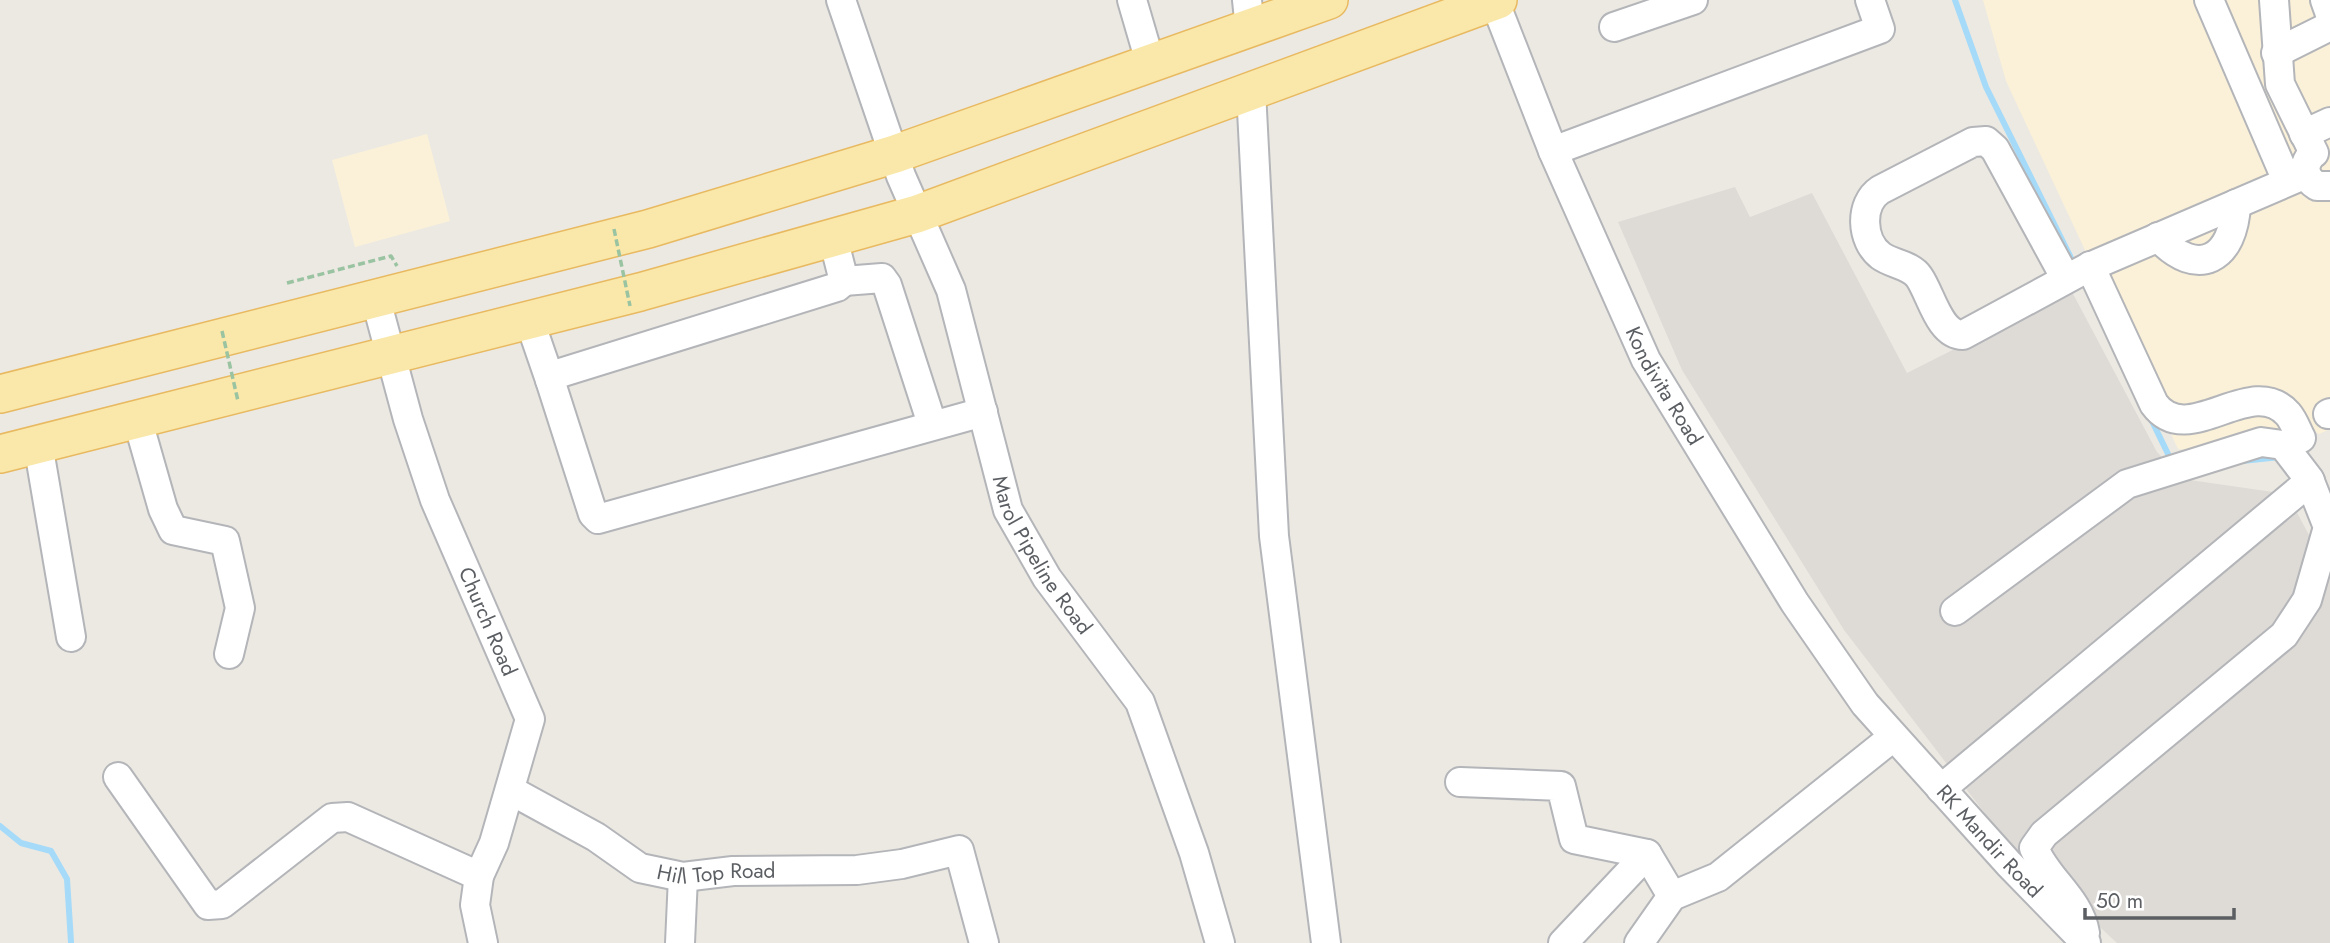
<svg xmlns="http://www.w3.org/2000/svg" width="2330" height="943" viewBox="0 0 2330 943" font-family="Jost,sans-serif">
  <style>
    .commercial { fill: #fbf1d8 }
    .industrial { fill: #dedbd7 }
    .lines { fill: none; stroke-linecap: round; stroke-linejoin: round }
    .stream { stroke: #a5daf9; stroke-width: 6 }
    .minor-casing { stroke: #b3b5b9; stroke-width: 32 }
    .major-casing { stroke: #e8b960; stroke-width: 40 }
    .path { stroke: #9ac3a2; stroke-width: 3.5; stroke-dasharray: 7 3.5; stroke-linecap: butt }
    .minor { stroke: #fff; stroke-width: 28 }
    .major { stroke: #f9e8aa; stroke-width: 37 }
    .path-bridge { stroke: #9ac3a2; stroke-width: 3.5; stroke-dasharray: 7 3.5; stroke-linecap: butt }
    .labels { text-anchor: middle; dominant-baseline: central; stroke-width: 6; stroke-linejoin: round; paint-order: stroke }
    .street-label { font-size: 21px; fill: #5b5e62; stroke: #fff }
  </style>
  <rect width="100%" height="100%" fill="#ece9e2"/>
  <path class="commercial" d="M1983,0H2330V429L2319,434L2299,421L2208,452L2178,449L2006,81Z
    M427,134L450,221L355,247L332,160Z"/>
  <path class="industrial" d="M1735,187L1750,217L1812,193L1907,373L2071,290L2157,452L2183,479L2287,494L2330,574V943H2117L2003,837L1844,630L1682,370L1618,222Z"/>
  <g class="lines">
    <path class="stream" d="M1955,0L1986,87L2076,268
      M2149,415L2172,462
      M2242,461L2280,457
      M0,826L21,843L51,851L67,879L71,942"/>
    <defs>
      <g id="minor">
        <path id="s1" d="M841,0L901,176L951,290L1008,510L1047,578L1140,702L1194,853L1220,943"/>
        <path d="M1132,0L1151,65"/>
        <path d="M1247,0L1250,29"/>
        <path id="s2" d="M1494,0L1553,151L1646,360L1795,603L1865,704L2009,864L2086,943"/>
        <path d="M2209,0L2287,181"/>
        <path d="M2274,0L2280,84L2314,153"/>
        <path d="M2325,0L2330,14"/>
        <path d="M1614,27L1693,0"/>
        <path d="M2276,53L2330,26"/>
        <path d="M1251,91L1274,536L1326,943"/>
        <path d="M2304,134L2330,122"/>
        <path d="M1553,151L1880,29L1870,0"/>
        <path d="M2309,158C2302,169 2306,179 2317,186H2330"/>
        <path d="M2158,237C2198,280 2234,259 2236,204"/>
        <path d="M2090,266L2154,404C2188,451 2251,372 2288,414C2294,421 2297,431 2301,438"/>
        <path d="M2066,279L1995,149L1986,141L1973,142L1880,190C1859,204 1861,241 1881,256C1892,264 1911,265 1919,277C1931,294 1939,335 1963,335L2087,268L2306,174"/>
        <path d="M844,281L882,278L887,285L932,424"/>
        <path id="s3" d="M376,300L408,419L435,500L530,719L494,843L479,876L475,905L483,943"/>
        <path d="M529,319L550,380L560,373L837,287L844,281L833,238"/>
        <path d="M550,380L593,514L598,519L983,412"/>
        <path d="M2328,414L2330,413"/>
        <path d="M137,418L163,509L173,530L225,541L240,608L229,654"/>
        <path d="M38,444L71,637"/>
        <path d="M1955,611L2127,484L2261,442L2283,445L2309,479L2328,527L2307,600L2284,635L2044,834L2034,848C2047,880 2079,898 2085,933"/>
        <path d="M118,777L208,905L222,904L332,818L348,817L479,876"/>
        <path d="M1460,782L1561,786L1574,839L1647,854L1672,896"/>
        <path d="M1941,789L2310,481"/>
        <path id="s4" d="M510,790L596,837L640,868L683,877L733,871L857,870L902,864L959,850L984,943"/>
        <path d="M680,943L683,877"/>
        <path d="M1563,943L1647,854"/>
        <path d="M1639,943L1672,896L1718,877L1893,737"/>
      </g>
      <path id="major" d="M0,394L648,229L895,154L1329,0
        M0,454L640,292L917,214L1498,0"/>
    </defs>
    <use href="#minor" class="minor-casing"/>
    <use href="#major" class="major-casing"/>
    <path class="path" d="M287,283L391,256L397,266"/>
    <use href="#minor" class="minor"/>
    <use href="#major" class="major"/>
    <path class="path-bridge" d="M614,229L630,306
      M222,331L238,401"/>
  </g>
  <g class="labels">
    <g class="street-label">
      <text stroke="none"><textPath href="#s2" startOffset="422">Kondivita Road</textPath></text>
      <text stroke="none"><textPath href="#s1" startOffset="593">Marol Pipeline Road</textPath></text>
      <text stroke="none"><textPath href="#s3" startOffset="341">Church Road</textPath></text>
      <text stroke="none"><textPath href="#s2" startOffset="984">RK Mandir Road</textPath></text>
      <text stroke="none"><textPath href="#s4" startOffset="229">Hill Top Road</textPath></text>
    </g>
  </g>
  <path d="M2085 908v10h149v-10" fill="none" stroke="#5b5e62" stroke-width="3.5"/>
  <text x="2096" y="908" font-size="21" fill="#5b5e62" stroke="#ffffff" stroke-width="5" paint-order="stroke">50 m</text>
</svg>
